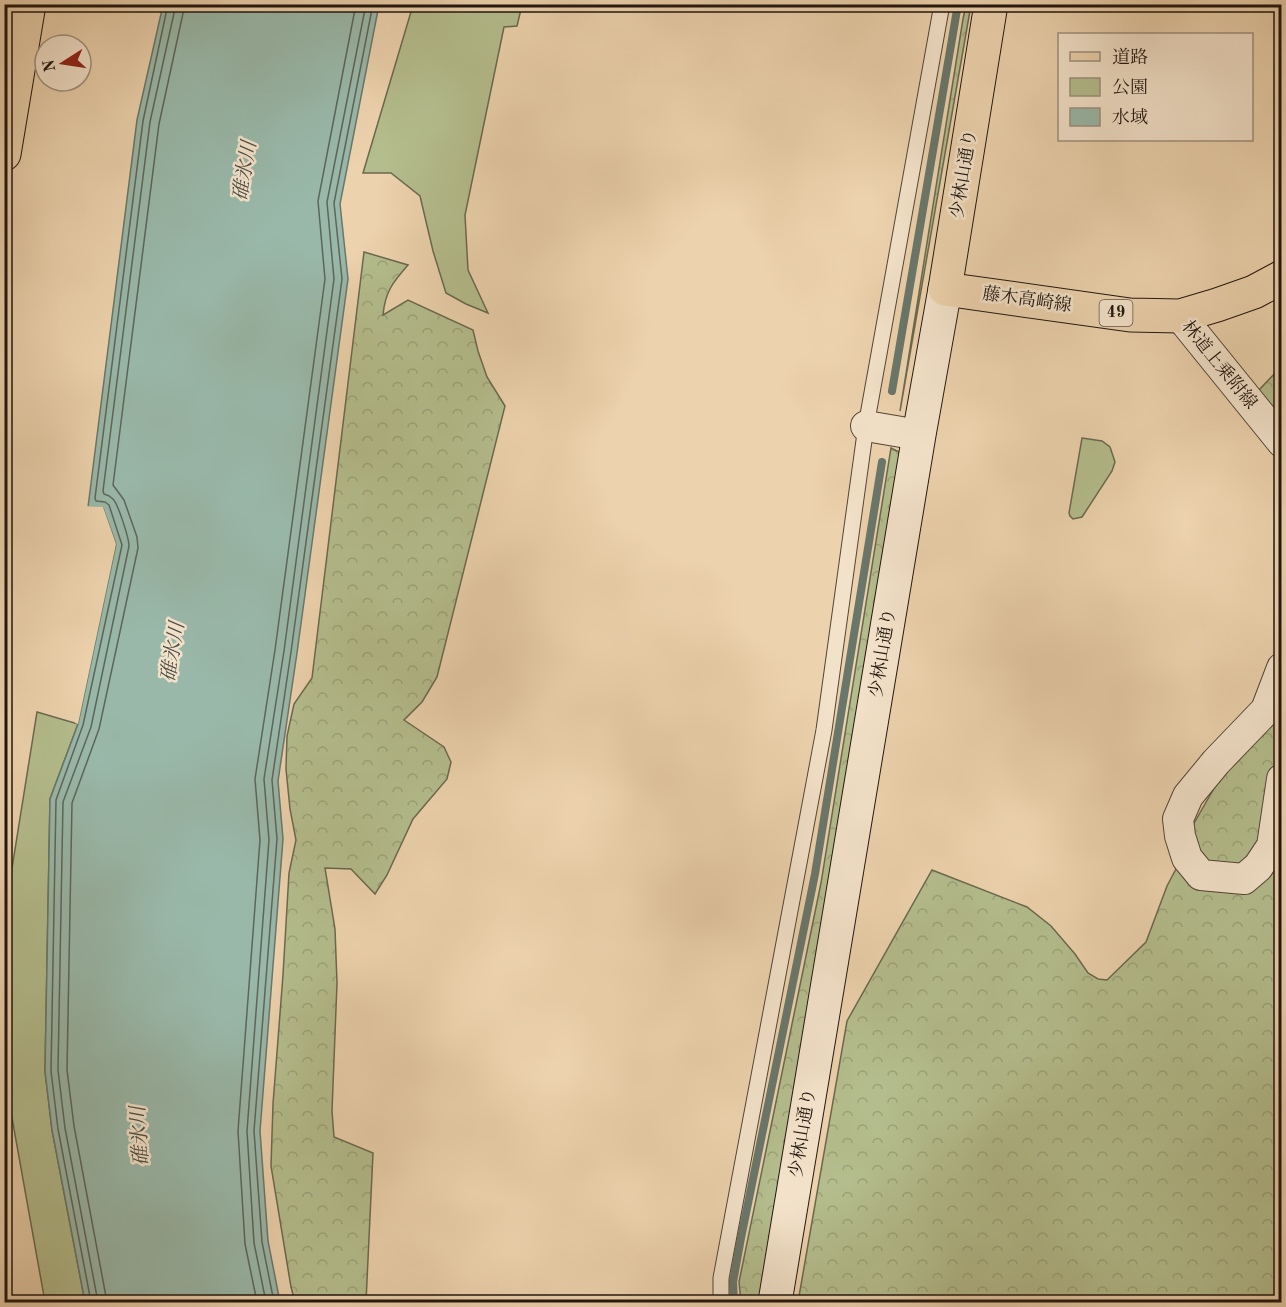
<svg xmlns="http://www.w3.org/2000/svg" width="1286" height="1307" viewBox="0 0 1286 1307" font-family="'Old Standard TT','Noto Serif JP',serif">
  <style>
    .green { fill: #b4bd8d; stroke: #6a694e; stroke-width: 1.5 }
    .forest { fill: url(#forest-crowns); stroke: #6a694e; stroke-width: 1.5 }
    .water { fill: #99b8a9; stroke: #69776b; stroke-width: 1.5 }
    .pier { fill: #ecd2ad }
    .lines { fill: none; stroke-linecap: round; stroke-linejoin: round }
    .shore { stroke: #5c665c; stroke-width: 1.5 }
    .stream { stroke: #69776b; stroke-width: 8 }
    .lane-casing { stroke: #534436; stroke-width: 17 }
    .street-casing { stroke: #534436; stroke-width: 32 }
    .secondary-casing { stroke: #20150f; stroke-width: 35 }
    .primary-casing { stroke: #20150f; stroke-width: 35 }
    .highway-casing { stroke: #20150f; stroke-width: 35 }
    .lane { stroke: #f3e2ca; stroke-width: 15 }
    .street { stroke: #f3e2ca; stroke-width: 30 }
    .secondary { stroke: #f3e2ca; stroke-width: 33 }
    .primary { stroke: #ecd2ad; stroke-width: 33 }
    .highway { stroke: #ecd2ad; stroke-width: 33 }
    .labels { text-anchor: middle; dominant-baseline: central; stroke-width: 5; stroke-linejoin: round; paint-order: stroke }
    .shield { fill: #f3e2ca; stroke: #5f5247; stroke-width: 1.5 }
    .shield-label { font-size: 16px; font-weight: bold; fill: #20150f }
    .street-label { font-size: 18px; fill: #20150f; stroke: #f3e2ca }
    .water-label { font-size: 20px; font-style: italic; fill: #4a4e45; stroke: #f3e2ca }
  </style>
  <defs>
    <pattern id="forest-crowns" width="20" height="18" patternUnits="userSpaceOnUse" patternTransform="scale(1.5)"><rect width="20" height="18" fill="#b4bd8d"/><path d="M2 6a3 3 0 1 1 6 0M12 15a3 3 0 1 1 6 0" fill="none" stroke="#9aa278"/></pattern>
  </defs>
  <rect width="100%" height="100%" fill="#ecd2ad"/>
  <filter id="stains"><feTurbulence type="fractalNoise" baseFrequency=".00333" numOctaves="4"/><feColorMatrix values="0 0 0 0 .2 0 0 0 0 .09 0 0 0 0 .02 0 0 0 .5 -.17"/></filter>
  <radialGradient id="worn" r=".72"><stop offset=".6" stop-color="#630" stop-opacity="0"/><stop offset="1" stop-color="#630" stop-opacity=".3"/></radialGradient>
  <path class="green" d="M413,5H522L517,26L504,27L465,215L468,270L488,313L466,304L446,293L433,251L420,196L391,173H363Z
    M1082,438L1102,441L1110,447L1115,462L1112,471L1084,514L1082,517L1073,519L1070,516L1069,513Z
    M37,712L78,724L50,799L45,1071L52,1130L85,1302H45L5,1079L4,895L8,893Z"/>
  <path class="forest" d="M966,5H971L900,411L963,19Z
    M364,252L408,265C393,282 385,292 383,315L408,300L473,330L478,351L487,377L505,406L437,677L422,702L404,720L444,747L451,762L447,779L413,819L387,875L375,894L351,869L325,868L335,929L337,983L332,1111L334,1137L373,1153L366,1302H295L291,1287L271,1166L273,1104L283,975L289,873L296,840L290,809L286,769L287,736L294,704L312,678Z
    M1281,367V428L1255,394Z
    M891,448L901,453L761,1302H741L739,1282L821,883Z
    M1281,696V1302H798L847,1021L932,870L1027,907L1051,926L1075,954L1088,973L1098,979L1107,980L1146,942L1167,886L1185,852L1193,825L1224,771Z"/>
  <path class="water" d="M163,5H379L340,204L348,279L297,653L278,781L283,839L260,1131L268,1241L280,1302H85L52,1130L45,1071L50,799L78,724L116,544L103,508L88,507L137,120Z"/>
  <path class="pier" d="M85,506L103,507L116,544L78,724L75,723L113,544L101,510H87Z"/>
  <g class="lines">
    <path class="shore" d="M91,1302L58,1129L51,1071L56,800L83,725L122,545L109,505L105,502L96,501L95,498L143,121L168,4
      M98,1302L65,1128L58,1070L63,802L91,727L129,546C129,538 118,504 113,499C110,496 108,495 104,494L103,491L150,122L176,4
      M107,1302L74,1126L67,1070L72,803L99,729L138,548L137,537L124,500L113,485L159,124L185,4
      M257,1302L245,1244L238,1131L260,840L255,779L275,650L325,279L318,201L356,4
      M266,1302L254,1243L247,1131L269,840L264,779L284,651L334,279L327,202L366,4
      M274,1302L262,1242L254,1131L277,839L272,780L291,652L342,279L334,203L373,4"/>
    <path class="stream" d="M892,391L958,4
      M734,1302L733,1282L741,1238L815,874L882,462"/>
    <defs>
      <path id="lane" d="M721,1302V1278L824,730L866,426L942,4"/>
      <path id="street" d="M1180,316L1282,442
        M866,426L919,435
        M1282,668L1266,710L1216,762L1188,796L1178,819L1180,836L1187,858L1201,875L1244,879L1258,867L1272,846L1282,779"/>
      <path id="secondary" d="M775,1302L919,435L945,289"/>
      <path id="primary" d="M991,4L945,289L1130,315L1180,316L1217,305L1254,292L1282,277"/>
      <path id="highway" d="M4,154L29,4"/>
    </defs>
    <use href="#lane" class="lane-casing"/>
    <use href="#street" class="street-casing"/>
    <use href="#secondary" class="secondary-casing"/>
    <use href="#primary" class="primary-casing"/>
    <use href="#highway" class="highway-casing"/>
    <use href="#lane" class="lane"/>
    <use href="#street" class="street"/>
    <use href="#secondary" class="secondary"/>
    <use href="#primary" class="primary"/>
    <use href="#highway" class="highway"/>
  </g>
  <g class="labels">
    <rect class="shield" x="1099.5" y="300" width="33" height="26" rx="4.5"/>
    <g class="shield-label">
      <text x="1116" y="313">49</text>
    </g>
    <g class="street-label">
      <text transform="translate(964 174) rotate(-81)">少林山通り</text>
      <text transform="translate(1027 300) rotate(8)">藤木高崎線</text>
      <text transform="translate(1219 365) rotate(51)">林道上乗附線</text>
      <text transform="translate(883 653) rotate(-81)">少林山通り</text>
      <text transform="translate(803 1133) rotate(-81)">少林山通り</text>
    </g>
    <g class="water-label">
      <text transform="translate(246 171) rotate(-81)">碓氷川</text>
      <text transform="translate(174 652) rotate(-81)">碓氷川</text>
      <text transform="translate(141 1136) rotate(-94)">碓氷川</text>
    </g>
  </g>
  <rect width="1286" height="1307" fill="none" stroke="#ecd2ad" stroke-width="24"/>
  <rect x="6" y="6" width="1274" height="1295" fill="none" stroke="#20150f" stroke-width="3"/>
  <rect x="12" y="12" width="1262" height="1283" fill="none" stroke="#20150f" stroke-width="1.5"/>
  <rect x="1058" y="33" width="195" height="108" fill="#f3e2ca" stroke="#9f907f" stroke-width="1.5"/>
  <rect x="1070" y="52" width="30" height="9" fill="#ecd2ad" stroke="#9f907f" stroke-width="1.5"/>
  <text x="1112" y="63" font-size="18" fill="#20150f">道路</text>
  <rect x="1070" y="78" width="30" height="18" fill="#b4bd8d" stroke="#9f907f" stroke-width="1.5"/>
  <text x="1112" y="93" font-size="18" fill="#20150f">公園</text>
  <rect x="1070" y="108" width="30" height="18" fill="#99b8a9" stroke="#9f907f" stroke-width="1.5"/>
  <text x="1112" y="123" font-size="18" fill="#20150f">水域</text>
  <g transform="translate(63 63) rotate(258)"><circle r="28" fill="#f3e2ca" stroke="#9f907f" stroke-width="1.5"/>
  <path d="M0-4.5L10 22L0 15L-10 22Z" fill="#8f2418"/>
  <text y="-9" font-size="16" font-weight="bold" text-anchor="middle" fill="#20150f">N</text>
  </g>
  <rect width="100%" height="100%" filter="url(#stains)"/>
  <rect width="100%" height="100%" fill="url(#worn)"/>
</svg>
